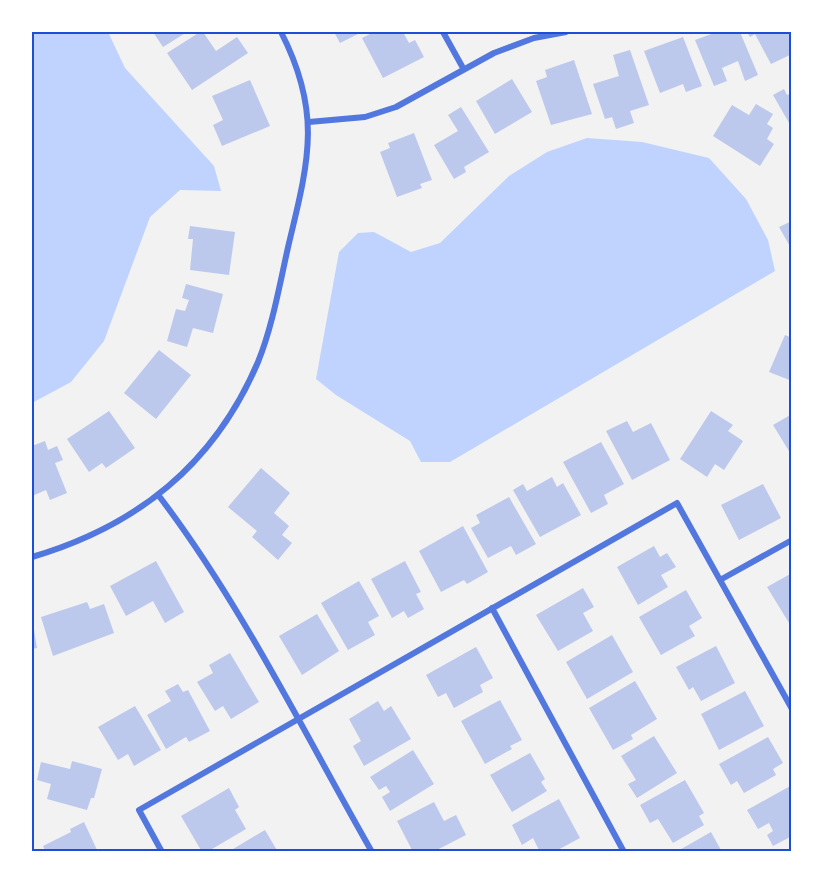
<svg xmlns="http://www.w3.org/2000/svg" width="823" height="883" viewBox="0 0 823 883" font-family="Arial,sans-serif">
  <style>
    .water { fill: #bfd3fe }
    .building { fill: #bdc9ec }
    .lines { fill: none; stroke-linecap: round; stroke-linejoin: round }
    .minor { stroke: #5277de; stroke-width: 6 }
    .neatline { fill: none; stroke: #1d4ed8; stroke-width: 2 }
  </style>
  <rect width="100%" height="100%" fill="#f2f2f2"/>
  <path class="water" d="M32,32H108L125,68L214,166L221,191L180,190L150,217L104,341L71,382L32,403Z
    M587,138L642,142L709,158L746,199L768,240L775,271L450,462H421L410,441L336,395L316,379L339,252L358,233L374,232L411,252L440,243L509,176L547,152Z"/>
  <path class="building" d="M153,32H187L163,47Z
    M200,32H203L216,51L237,37L248,53L192,90L167,53Z
    M334,32H362L340,43Z
    M374,32H403L409,43L415,40L424,57L383,78L362,38Z
    M717,32H740L758,75L745,81L738,61L722,68L727,81L714,86L695,40Z
    M747,32H792V54L771,64L755,34L750,37Z
    M683,37L702,86L686,92L683,84L660,93L644,51Z
    M630,50L649,105L630,111L634,123L616,129L612,117L605,119L593,84L619,76L613,55Z
    M574,60L592,114L551,125L536,81L547,77L545,70Z
    M512,79L532,112L495,134L476,101Z
    M250,80L270,126L222,146L213,125L223,120L212,96Z
    M784,89L787,95L792,93V128L773,95Z
    M756,104L773,114L767,124L773,128L767,139L774,144L760,166L713,136L732,105L749,115Z
    M461,107L489,152L464,167L466,172L454,179L434,145L458,131L448,115Z
    M414,133L432,180L420,184L422,188L397,197L380,152L390,148L388,143Z
    M792,221V250L779,227Z
    M190,226L235,232L229,275L190,270L193,239H188Z
    M186,284L223,294L213,333L193,328L187,347L167,341L176,309L185,311L189,300L182,298Z
    M785,335L792,338V381L769,372Z
    M159,350L191,375L156,419L124,393Z
    M109,411L135,448L106,468L102,463L89,472L67,439Z
    M711,411L733,425L728,431L743,441L724,470L715,464L707,477L680,459Z
    M792,414V456L773,425Z
    M627,421L633,432L651,423L670,460L632,480L606,431Z
    M45,441L48,450L57,446L63,460L55,463L67,493L50,500L46,490L32,496V446Z
    M601,442L624,484L604,495L608,504L591,513L563,462Z
    M261,468L290,493L274,513L289,526L282,535L292,543L278,560L252,537L257,531L228,507Z
    M552,477L557,487L563,483L581,515L540,537L513,490L523,484L527,491Z
    M763,484L781,518L739,540L721,505Z
    M509,497L536,544L516,555L511,546L488,558L471,528L480,523L476,515Z
    M463,526L488,572L467,584L464,580L441,592L419,551Z
    M654,546L660,557L667,553L676,567L661,575L668,587L638,605L617,567Z
    M156,561L184,612L165,623L153,601L126,616L110,586Z
    M405,561L421,592L416,594L424,609L408,618L404,611L392,618L371,579Z
    M792,573V622L789,623L767,587Z
    M359,581L379,616L368,622L375,635L348,650L321,603Z
    M583,588L594,607L583,613L593,631L558,651L536,615Z
    M686,590L702,618L689,626L695,636L661,655L639,617Z
    M87,602L90,609L104,604L114,633L53,656L41,617Z
    M317,614L339,651L302,675L279,636Z
    M32,618L37,648L32,649Z
    M612,635L633,672L587,699L566,662Z
    M716,646L735,683L701,701L693,687L689,690L676,667Z
    M476,647L493,678L480,685L483,692L454,708L446,693L438,697L426,675Z
    M230,653L259,702L231,719L223,706L215,711L197,682L213,673L209,665Z
    M635,681L657,719L631,735L633,739L613,750L589,708Z
    M178,684L183,692L188,690L210,731L189,742L186,737L166,749L147,715L171,701L165,691Z
    M745,691L764,726L719,750L701,714Z
    M500,700L522,740L510,746L512,749L485,764L461,721Z
    M378,701L384,711L391,706L411,739L364,766L353,746L361,741L349,719Z
    M135,706L161,750L134,766L128,754L118,760L98,727Z
    M654,736L677,773L637,798L628,784L636,780L621,756Z
    M768,737L783,763L773,769L776,775L744,793L737,781L731,785L719,764Z
    M413,750L434,784L390,811L382,797L390,792L386,786L379,790L370,777Z
    M530,753L545,779L541,782L547,791L512,812L490,775Z
    M72,761L102,769L94,798H91L87,810L47,799L51,784L37,780L41,762L70,769Z
    M685,780L704,813L699,816L704,825L673,843L658,819L650,823L640,805Z
    M792,785V836L773,846L767,835L773,831L769,823L758,829L747,810Z
    M229,788L239,807L235,810L246,829L207,852H202L181,816Z
    M559,799L580,838L554,852H540L533,838L522,845L512,825Z
    M434,802L444,821L456,815L466,835L433,852H413L397,821Z
    M84,822L98,852H46L43,846L71,832L70,829Z
    M265,830L278,852H228Z
    M711,832L722,852H676Z"/>
  <g class="lines">
    <path class="minor" d="M443,32L463,68
      M309,122L365,117L396,107L494,53L534,38L566,32
      M159,496C242,605 304,733 372,852
      M32,557C137,526 214,465 258,362C273,325 280,282 289,243C309,160 322,112 281,32
      M720,580L792,540
      M492,608L624,852
      M162,852L139,810L677,503L792,709"/>
  </g>
  <rect width="823" height="883" fill="none" stroke="#ffffff" stroke-width="66"/>
  <rect x="33" y="33" width="757" height="817" class="neatline"/>
</svg>
